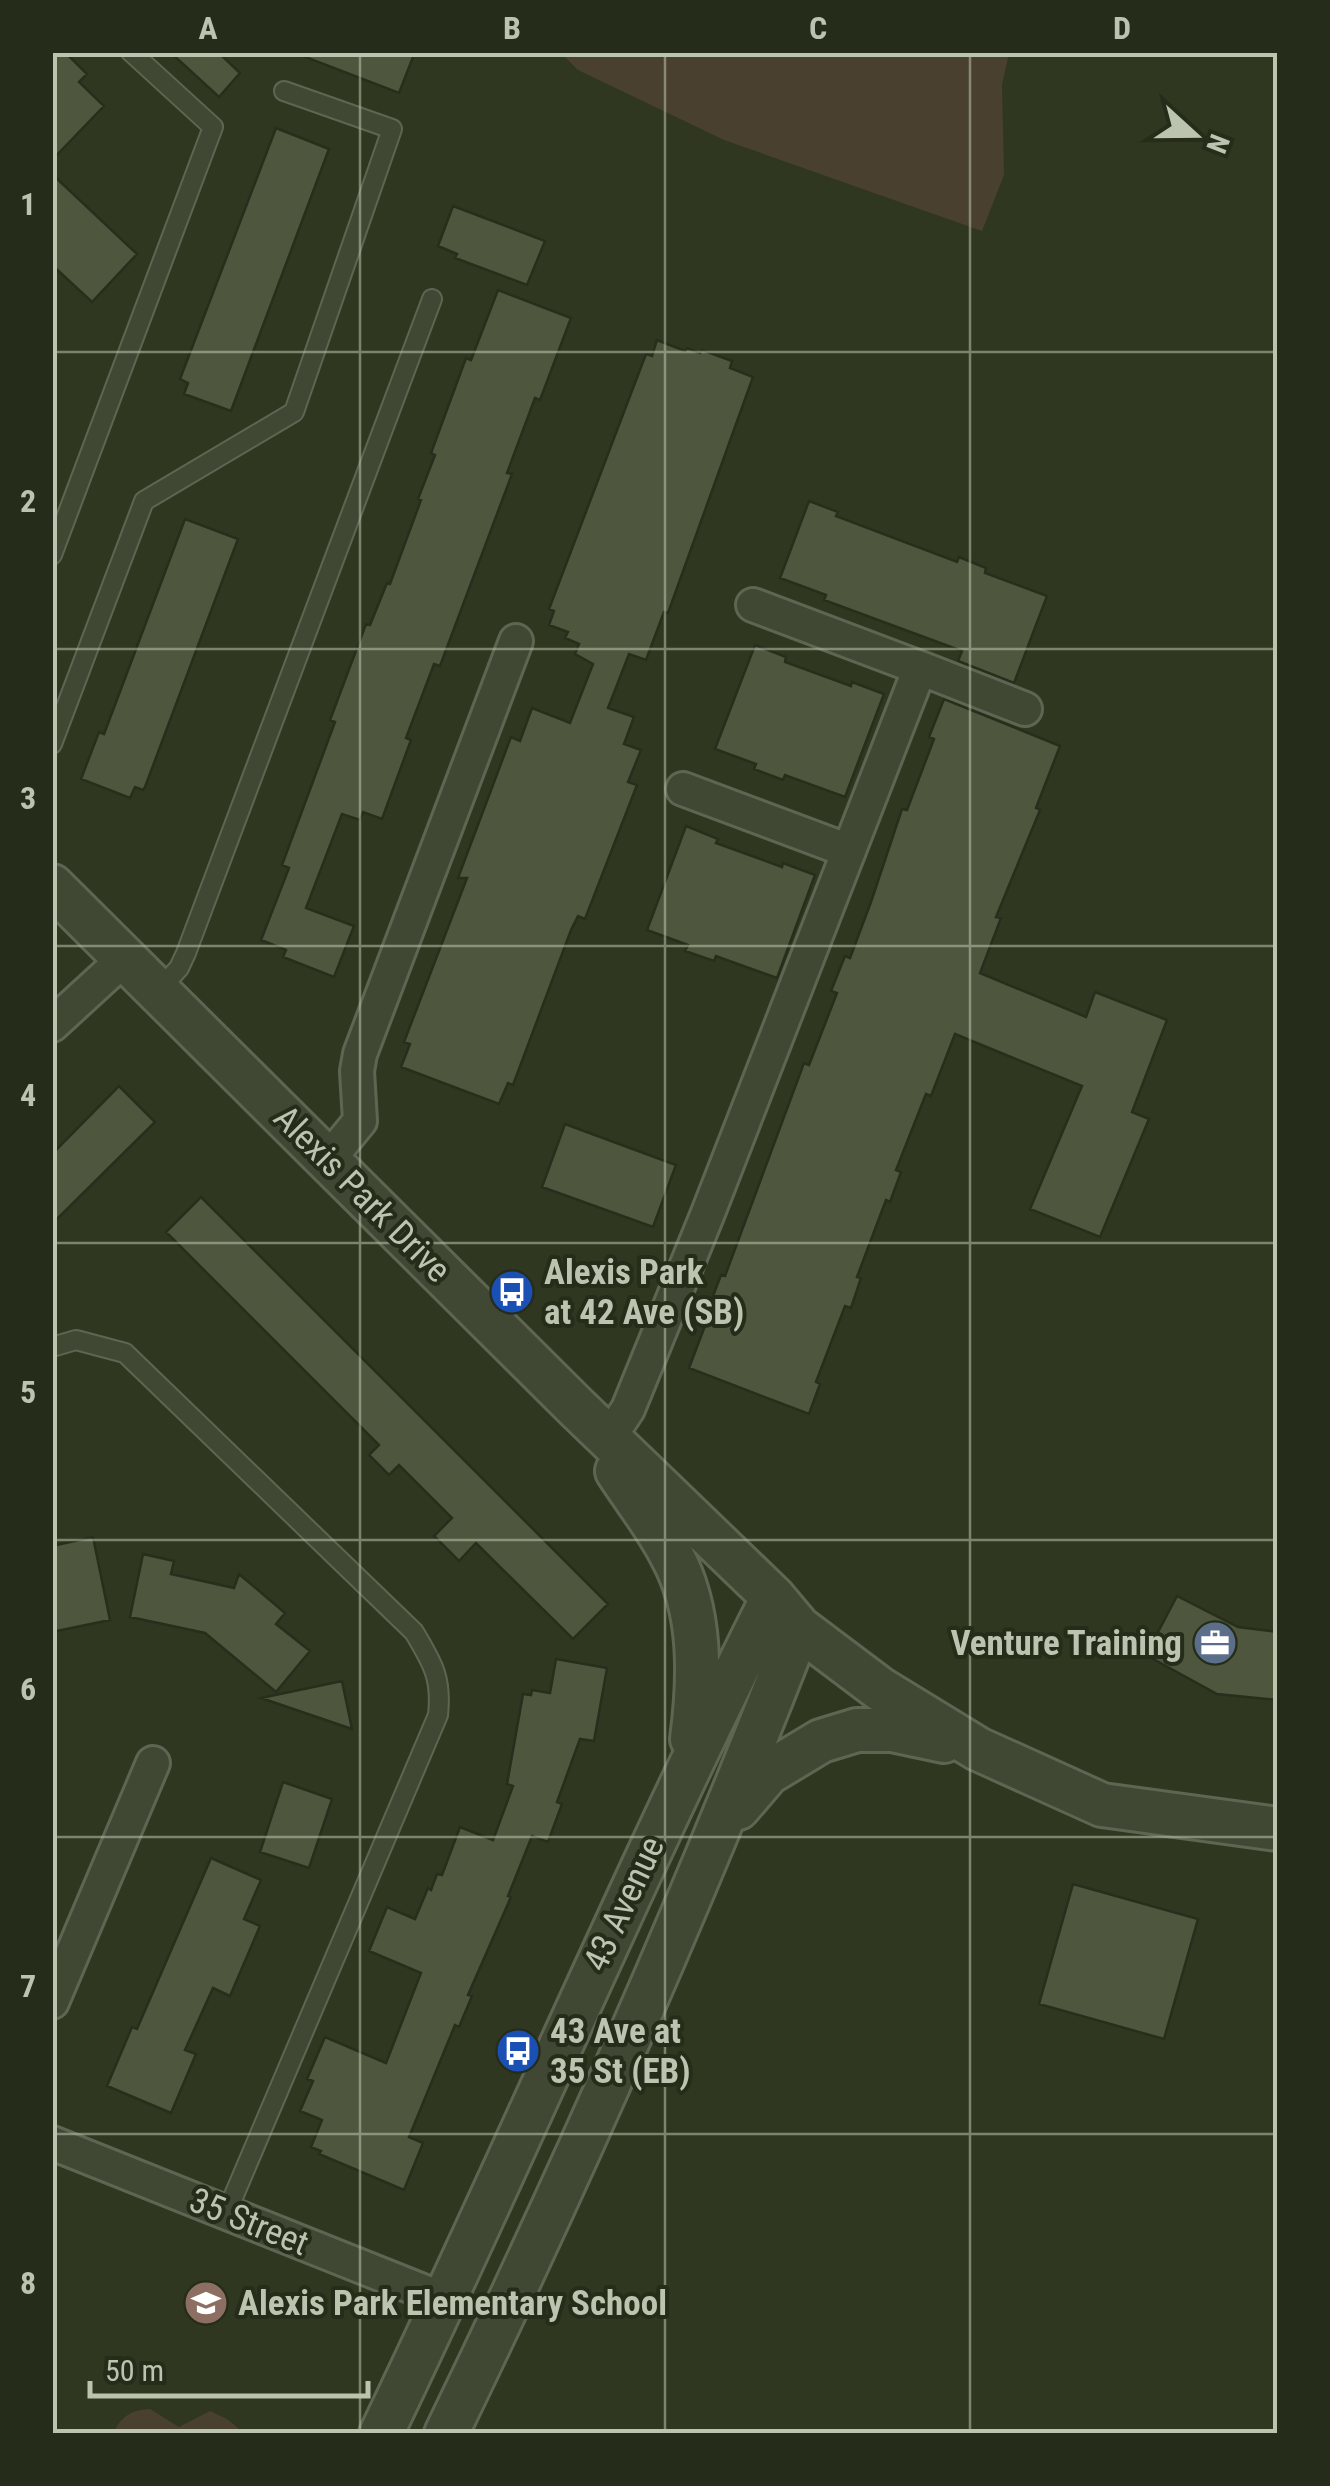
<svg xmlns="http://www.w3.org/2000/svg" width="1330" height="2486" viewBox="0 0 1330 2486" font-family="'Roboto Condensed',sans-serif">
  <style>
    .green { fill: #49402f }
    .building { fill: #4e573d; stroke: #272e1c; stroke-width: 2.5 }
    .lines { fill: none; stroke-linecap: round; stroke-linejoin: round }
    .service-casing { stroke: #5e6552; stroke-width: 22 }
    .minor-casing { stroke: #5e6552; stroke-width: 38 }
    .tertiary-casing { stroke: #5e6552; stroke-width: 48 }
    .service { stroke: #404834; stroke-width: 18 }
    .minor { stroke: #404834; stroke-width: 32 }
    .tertiary { stroke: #404834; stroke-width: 42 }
    .grid { fill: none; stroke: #bbc4ae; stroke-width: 2.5; stroke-opacity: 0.55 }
    .labels { text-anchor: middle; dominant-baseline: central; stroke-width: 8; stroke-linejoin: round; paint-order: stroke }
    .street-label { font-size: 35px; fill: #bbc4ae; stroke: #252c1a }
    .poi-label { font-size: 35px; font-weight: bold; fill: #bbc4ae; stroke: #252c1a; text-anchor: start }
    .neatline { fill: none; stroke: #bbc4ae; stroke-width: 4 }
    .grid-label { font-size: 32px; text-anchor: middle; font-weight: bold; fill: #bbc4ae }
  </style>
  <rect width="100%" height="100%" fill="#2f3721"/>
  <path class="green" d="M561,53H1009L1002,85L1004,175L982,231L724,140L578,70Z
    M150,2409L179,2427L210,2411L227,2419L244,2433H113C122,2416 131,2410 150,2409Z"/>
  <path class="building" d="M52,52H65L87,74L79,82L104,106L52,160Z
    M170,52H218L240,73L219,97Z
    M300,52H415L399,93L300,55Z
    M276,128L329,149L231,411L184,394L188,383L180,379Z
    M52,174L137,254L92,302L52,265Z
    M453,206L545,241L527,285L455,258L457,254L438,246Z
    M498,290L571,318L540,400L535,398L507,473L512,474L440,666L434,664L406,738L411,740L382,819L363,812L360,820L342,814L306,908L354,926L334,977L283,957L286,950L261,940L289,868L282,865L335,722L330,720L366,624L370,625L387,583L390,584L421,500L418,499L435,455L431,453L466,358L471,360Z
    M657,340L685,351L687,348L700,353L702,350L732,361L730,368L753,377L668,613L664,612L646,660L629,654L608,708L634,717L624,744L641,750L628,782L637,785L585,919L578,916L571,930L513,1085L508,1083L499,1104L401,1067L410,1044L404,1042L467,878H458L511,737L520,741L532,708L570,723L593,664L575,654L579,644L565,638L568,632L549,625L554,611L549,609L646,354L652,356Z
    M809,501L838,512L836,516L957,562L959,557L986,568L985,573L1047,596L1014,683L958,661L962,651L824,600L826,595L780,578Z
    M185,519L238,539L145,787L143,790L135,787L130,798L81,779L99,732L104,734Z
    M755,645L786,657L785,662L851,686L852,682L884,694L845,797L785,775L783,780L754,769L756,764L715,749Z
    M944,699L1060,746L1036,808L1040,810L996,917L1001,918L980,973L1086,1017L1095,992L1167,1020L1132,1112L1149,1119L1100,1237L1030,1209L1082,1086L955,1034L931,1096L926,1094L896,1170L901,1172L890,1202L886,1200L857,1277L861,1278L851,1308L845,1306L816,1382L820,1384L809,1414L689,1368L711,1310L708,1309L721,1275L725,1276L804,1063L809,1065L837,993L831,991L845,956L850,958L871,902L902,809L907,810L934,739L929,737Z
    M686,826L718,839L716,843L782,867L783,863L815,875L777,978L716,956L714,961L685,951L688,945L647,930Z
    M119,1086L155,1122L52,1224V1154Z
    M565,1124L676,1165L653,1227L542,1187Z
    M201,1197L608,1604L573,1639L476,1543L459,1561L434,1536L452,1518L399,1465L389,1475L369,1455L379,1445L166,1232Z
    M93,1537L110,1620L52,1632V1546Z
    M143,1554L174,1561L171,1574L234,1588L239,1574L285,1613L276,1624L310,1651L276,1692L205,1633L130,1617Z
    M1177,1596L1238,1627L1278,1632V1700L1217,1694L1146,1655Z
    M556,1659L607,1668L594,1741L580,1739L557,1802L562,1804L548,1842L532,1836L508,1896L511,1897L468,1995L472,1996L459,2027L455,2025L409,2137L423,2143L404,2190L319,2154L321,2151L311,2147L322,2120L300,2111L313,2081L307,2079L325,2037L386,2063L421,1973L369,1951L387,1907L415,1919L428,1888L431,1890L437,1874L442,1875L460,1827L493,1840L513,1786L507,1784L523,1694L531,1695L532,1690L550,1693Z
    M342,1681L352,1729L261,1698Z
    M283,1782L332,1799L309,1868L260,1852Z
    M211,1858L261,1880L244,1919L260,1926L230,1996L213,1988L185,2050L196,2054L171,2113L107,2086L132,2027L137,2029Z
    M1073,1884L1198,1919L1164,2039L1039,2004Z"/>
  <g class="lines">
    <defs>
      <path id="service" d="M52,555L213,127L131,52
        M52,744L144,501L294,412L392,129L284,91
        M158,991L179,968L186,953L432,299
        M52,1347L76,1340L125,1353L414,1632C433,1664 442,1678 438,1715L226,2214"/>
      <path id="minor" d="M753,605L920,668
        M683,789L849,851
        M52,1025L125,958
        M328,1160L360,1121L357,1071L360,1054L516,641
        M608,1439L628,1409L708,1213L920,668L1025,709
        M52,2002L153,1763
        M52,2143L445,2300"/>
      <path id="tertiary" d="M52,886L576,1407L773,1597L799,1628L880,1689L978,1749L1102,1805L1278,1829
        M617,1471C635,1499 657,1526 672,1556C702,1611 700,1678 692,1739
        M738,1808L768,1773L821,1741L857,1730H892L944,1741
        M381,2434C515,2156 634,1872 773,1597
        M446,2434C574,2170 693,1901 799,1628"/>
    </defs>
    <use href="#service" class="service-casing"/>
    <use href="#minor" class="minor-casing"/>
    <use href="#tertiary" class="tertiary-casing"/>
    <use href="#service" class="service"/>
    <use href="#minor" class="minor"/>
    <use href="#tertiary" class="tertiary"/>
  </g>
  <path class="grid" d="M360,52V2434M665,52V2434M970,52V2434M52,352H1278M52,649H1278M52,946H1278M52,1243H1278M52,1540H1278M52,1837H1278M52,2134H1278"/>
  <defs>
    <symbol id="bus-disc" viewBox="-11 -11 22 22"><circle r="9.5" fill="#1a4fb4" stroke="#252c1a"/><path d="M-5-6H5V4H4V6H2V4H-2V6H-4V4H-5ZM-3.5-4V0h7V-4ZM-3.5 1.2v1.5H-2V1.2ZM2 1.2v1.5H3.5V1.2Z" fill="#fff"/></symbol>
    <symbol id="office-disc" viewBox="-11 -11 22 22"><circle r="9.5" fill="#5c6f8a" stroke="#252c1a"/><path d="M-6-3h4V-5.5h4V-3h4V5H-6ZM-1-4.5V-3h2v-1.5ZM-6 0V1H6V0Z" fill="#fff"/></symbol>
    <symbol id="school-disc" viewBox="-11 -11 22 22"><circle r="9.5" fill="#8d6e63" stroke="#252c1a"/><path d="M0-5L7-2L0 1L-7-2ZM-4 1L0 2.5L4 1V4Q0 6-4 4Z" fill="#fff"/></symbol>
  </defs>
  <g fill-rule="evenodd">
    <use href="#bus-disc" x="487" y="1267" width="50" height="50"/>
    <use href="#office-disc" x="1190" y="1618" width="50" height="50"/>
    <use href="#bus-disc" x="493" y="2026" width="50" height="50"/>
    <use href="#school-disc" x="181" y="2278" width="50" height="50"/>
  </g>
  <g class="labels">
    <g class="street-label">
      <text transform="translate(362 1194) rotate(45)">Alexis Park Drive</text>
      <text transform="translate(624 1904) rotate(-65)">43 Avenue</text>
      <text transform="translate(249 2222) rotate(22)">35 Street</text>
    </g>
    <g class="poi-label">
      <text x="544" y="1272">Alexis Park<tspan x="544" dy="40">at 42 Ave (SB)</tspan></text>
      <text x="1182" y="1643" text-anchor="end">Venture Training</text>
      <text x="550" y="2031">43 Ave at<tspan x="550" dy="40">35 St (EB)</tspan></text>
      <text x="238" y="2303">Alexis Park Elementary School</text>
    </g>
  </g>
  <rect width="1330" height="2486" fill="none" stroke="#252c1a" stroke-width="110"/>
  <g transform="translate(1195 135) rotate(111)" stroke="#252c1a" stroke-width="8" paint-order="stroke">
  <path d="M0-8L18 38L0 25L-18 38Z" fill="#bbc4ae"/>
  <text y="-15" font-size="28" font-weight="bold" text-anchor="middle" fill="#bbc4ae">N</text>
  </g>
  <path d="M90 2381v15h278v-15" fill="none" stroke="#bbc4ae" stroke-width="5"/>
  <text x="105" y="2381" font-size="30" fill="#bbc4ae" stroke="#252c1a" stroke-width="8" paint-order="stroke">50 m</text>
  <rect x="55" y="55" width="1220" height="2376" class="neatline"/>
  <g class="grid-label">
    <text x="208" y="39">A</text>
    <text x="512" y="39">B</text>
    <text x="818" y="39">C</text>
    <text x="1122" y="39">D</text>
    <text x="28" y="215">1</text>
    <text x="28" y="512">2</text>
    <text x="28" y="809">3</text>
    <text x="28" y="1106">4</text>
    <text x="28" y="1403">5</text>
    <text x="28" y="1700">6</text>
    <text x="28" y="1997">7</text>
    <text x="28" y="2294">8</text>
  </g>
</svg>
